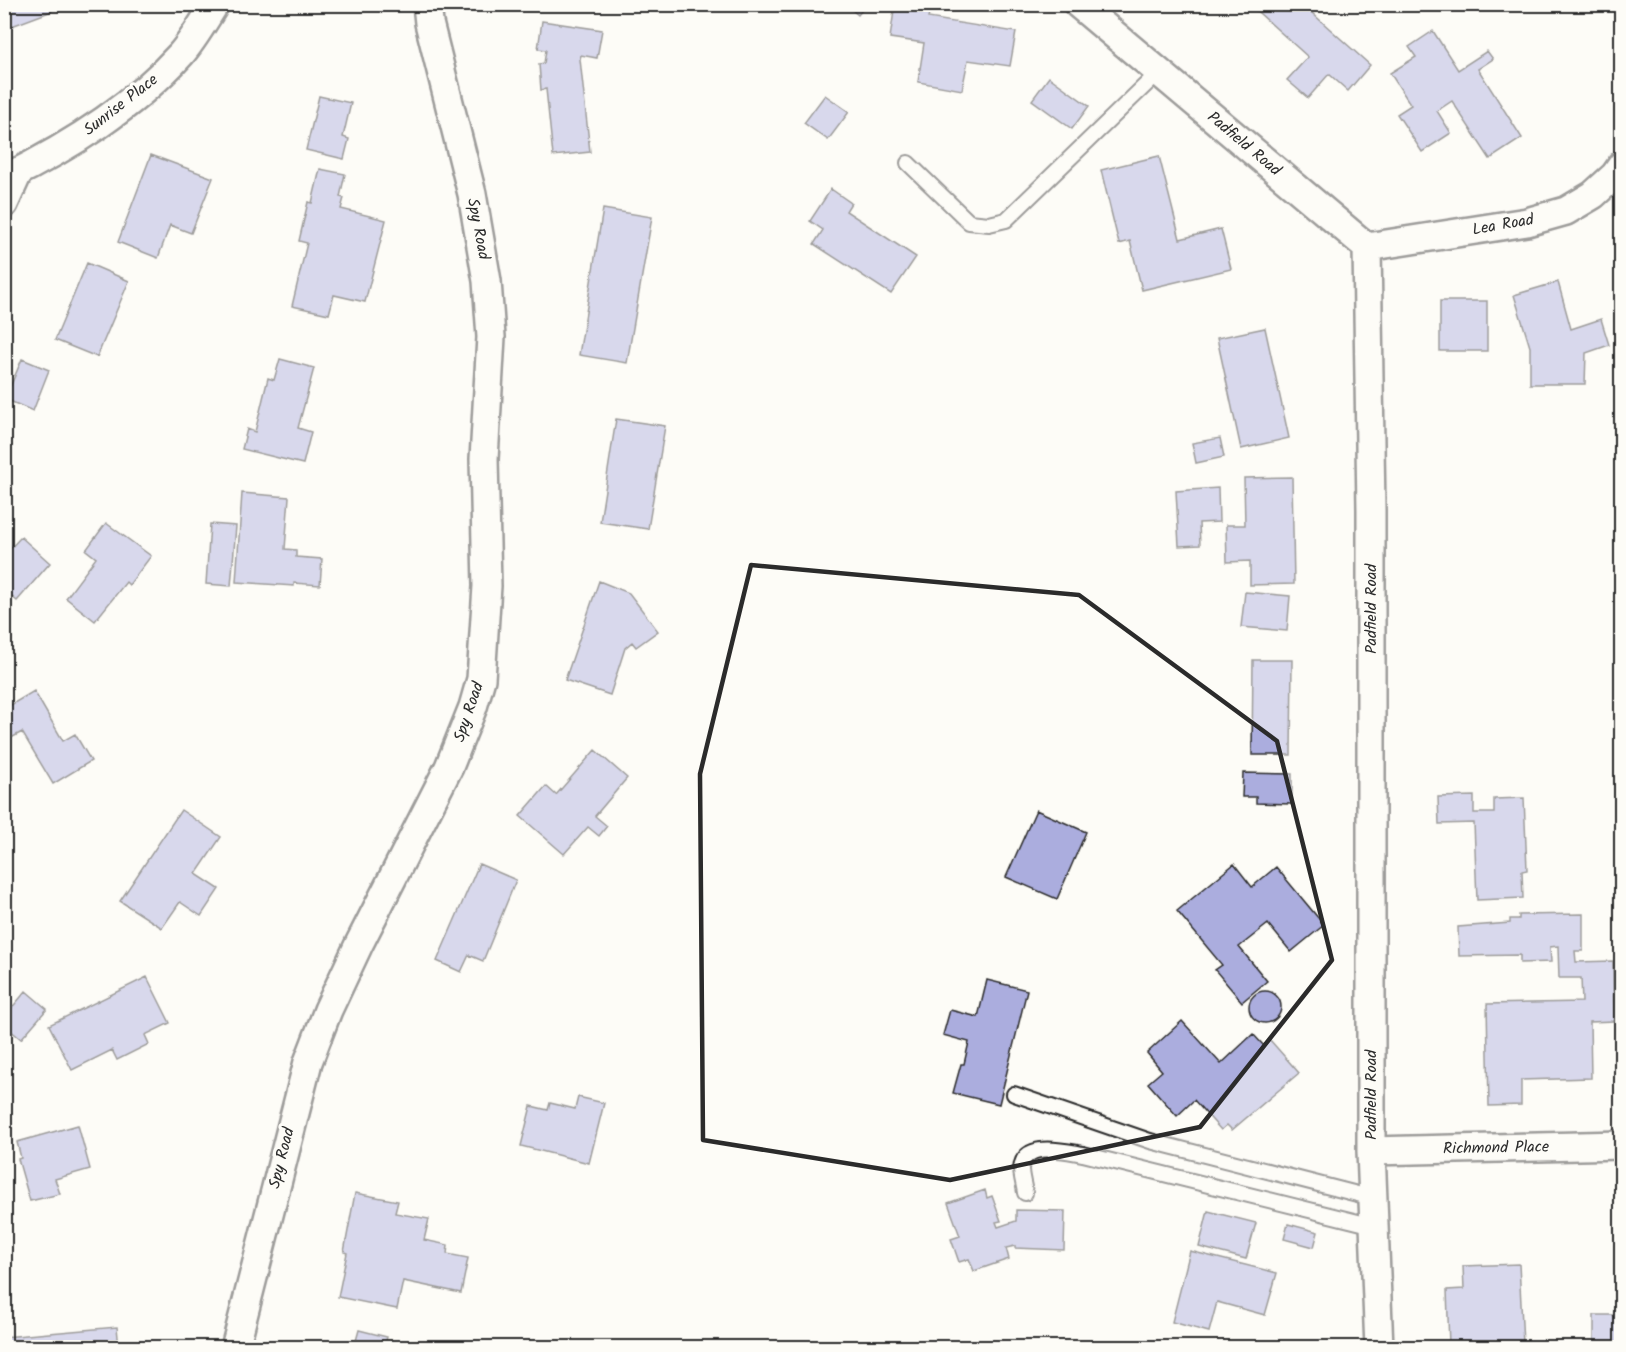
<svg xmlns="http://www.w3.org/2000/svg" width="1626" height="1352" viewBox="0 0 1626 1352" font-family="Kalam,sans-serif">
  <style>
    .building { fill: #abadde; stroke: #2b2b2b; stroke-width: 1.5 }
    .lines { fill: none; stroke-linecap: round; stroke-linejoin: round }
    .lane-casing { stroke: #2b2b2b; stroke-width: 18 }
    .street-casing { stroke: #2b2b2b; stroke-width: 32 }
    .lane { stroke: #fdfcf7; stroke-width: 14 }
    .street { stroke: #fdfcf7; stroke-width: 27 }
    .marked { fill: none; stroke: #2b2b2b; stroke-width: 4.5; stroke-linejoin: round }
    .labels { text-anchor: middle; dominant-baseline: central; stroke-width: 6; stroke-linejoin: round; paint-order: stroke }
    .street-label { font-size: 16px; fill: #2b2b2b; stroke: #fdfcf7 }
  </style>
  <rect width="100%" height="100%" fill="#fdfcf7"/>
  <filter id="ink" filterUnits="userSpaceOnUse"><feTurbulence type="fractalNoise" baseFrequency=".0167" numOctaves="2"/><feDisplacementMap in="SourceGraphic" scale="12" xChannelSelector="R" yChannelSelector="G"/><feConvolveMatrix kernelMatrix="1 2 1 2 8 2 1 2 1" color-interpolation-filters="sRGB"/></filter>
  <g filter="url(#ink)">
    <path class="building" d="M4,4H50L52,11L4,29Z
      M845,4H867L858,15Z
      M895,4L930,10L928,18L1016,32L1010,66L968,60L962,90L918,82L924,43L890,38Z
      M1249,4H1302L1370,65L1348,91L1329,74L1308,98L1287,80L1308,57Z
      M542,21L602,30L597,58L581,55L580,59L590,152L553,156L546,89L541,90L539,64L544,63L546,50L538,49Z
      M1433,31L1458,70L1487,51L1493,59L1478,69L1522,138L1490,159L1452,101L1437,111L1451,133L1422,152L1397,114L1411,105L1390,73L1416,57L1409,47Z
      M1049,77L1089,106L1072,129L1032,100Z
      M825,95L849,112L828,140L804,123Z
      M319,96L351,103L343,137L349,139L344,159L306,150Z
      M151,155L213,178L191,233L170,225L158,258L118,242Z
      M1159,156L1180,239L1221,229L1231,269L1142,290L1130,241L1119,244L1101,170Z
      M320,169L345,174L340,197L344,198L341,209L386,220L365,302L334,295L329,314L292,306L307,243L299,241L308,202L312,203Z
      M831,189L851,203L846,211L916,257L891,294L814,244L823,230L810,221Z
      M603,209L652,217L627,363L579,355Z
      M87,263L129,281L97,357L55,340Z
      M1558,282L1571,329L1601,319L1609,345L1586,353L1585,384H1530V347L1514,295Z
      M1440,301H1487V351H1440Z
      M1265,328L1289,438L1241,449L1217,338Z
      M22,359L49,370L33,411L5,399Z
      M280,359L314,368L298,428L311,432L303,464L242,449L247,429L255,432L268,378L274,380Z
      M616,419L665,426L648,529L600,522Z
      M1220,438L1224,457L1196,463L1192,443Z
      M1292,477L1294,584L1250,585V561L1227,562L1226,525H1245L1244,478Z
      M1218,488L1219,522L1199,523L1200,545L1179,546L1176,491Z
      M242,493L289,497L285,549L296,550V557L322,559L320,585L294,583V586L236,582Z
      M106,523L151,556L129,585L126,582L95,621L66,598L96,558L86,550Z
      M210,524L236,526L231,586L206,584Z
      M21,537L50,563L17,601L4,590V555Z
      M599,581L629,593L658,631L636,647L632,642L625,648L610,695L565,680Z
      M1245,592L1290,596L1287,631L1241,627Z
      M1253,660H1292L1291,755H1252Z
      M34,691L63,741L75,734L91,761L53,784L22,732L4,742V709Z
      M595,750L627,778L595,816L607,826L599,836L588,827L564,854L520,816L546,786L556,795Z
      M1243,773L1292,774V804L1256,803V797H1242Z
      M1474,796V813H1494V799L1524,798L1527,870L1522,871L1523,898L1477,900L1474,823L1439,824L1438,797Z
      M181,810L221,837L196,874L219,889L201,916L180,902L162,928L120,901Z
      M1036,810L1086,832L1057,899L1006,877Z
      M479,864L516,880L483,961L469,955L461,972L437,961Z
      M1234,864L1252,887L1276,867L1324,925L1291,952L1268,924L1239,947L1267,981L1242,1002L1215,970L1222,965L1177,911Z
      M1583,914V951H1575L1576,962L1613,961L1614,1021L1590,1022L1591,1078L1521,1080V1105L1489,1106L1487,1004L1582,1002L1581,978H1559L1558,946L1550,947L1551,962L1520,963V955L1459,956L1458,927L1510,923V919H1519V915Z
      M147,977L170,1023L145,1035L149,1044L117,1060L112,1050L72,1070L49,1025Z
      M987,980L1027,990L999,1104L953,1093L961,1064H964L969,1042L943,1035L950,1010L978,1017Z
      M1249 1007a16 16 0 1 1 32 0a16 16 0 1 1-32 0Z
      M26,991L47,1009L21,1039L4,1025V1017Z
      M1182,1021L1221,1064L1253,1034L1264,1046L1270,1040L1299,1073L1232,1130L1227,1125L1221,1130L1194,1100L1177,1116L1148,1083L1162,1071L1147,1053Z
      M578,1097L604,1103L589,1163L521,1146L531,1106L548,1110L550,1103L575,1109Z
      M78,1125L90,1169L55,1179L60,1194L30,1201L18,1159L21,1158L17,1142Z
      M985,1190L987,1198L992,1196L1001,1221L996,1222L998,1227L1016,1221V1210L1065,1211L1064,1250L1015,1248V1246L1006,1248L1009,1259L974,1271L969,1259L959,1262L951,1239L960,1236L948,1203Z
      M355,1193L398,1201L395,1213L429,1219L424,1240L448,1245L447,1254L468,1258L461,1293L403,1281L397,1309L338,1297L347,1253L344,1252Z
      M1208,1211L1256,1223L1246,1259L1199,1247Z
      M1288,1224L1318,1232L1314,1247L1284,1239Z
      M1190,1251L1277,1273L1265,1315L1217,1302L1209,1332L1172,1322Z
      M1519,1264L1523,1344L1556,1343V1348H1452L1449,1345L1447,1290L1464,1289L1463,1266Z
      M1594,1315H1622V1348H1594Z
      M117,1327L119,1348H4V1337Z
      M359,1330L387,1337L384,1348H354Z"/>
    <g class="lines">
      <defs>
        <path id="lane" d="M908,163L969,222L989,224L1006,220L1159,72
          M1014,1094L1150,1141L1373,1198
          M1025,1193C1024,1185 1021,1176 1021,1169C1023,1140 1065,1151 1083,1154L1374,1226"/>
        <path id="street" d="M1078,4L1367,247L1371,510V1151L1379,1348
          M4,179C69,147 132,108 181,54C194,39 204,21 215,4
          M4,204L19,171
          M1367,247L1527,222L1566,211L1593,195L1615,175L1622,165
          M1371,1151L1622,1145
          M235,1348L308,1062L328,1010L359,944L449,767L473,707L481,679L487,586L484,459L491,337L487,281L472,194L429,23L427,4"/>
      </defs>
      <use href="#lane" class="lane-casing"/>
      <use href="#street" class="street-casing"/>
      <use href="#lane" class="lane"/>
      <use href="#street" class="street"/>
    </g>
  </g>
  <path d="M0 0H1626V1352H0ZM751,565L1079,595L1277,741L1332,960L1200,1127L950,1180L703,1140L700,774Z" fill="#fdfcf7" fill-opacity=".55" fill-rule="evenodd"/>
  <path class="marked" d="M751,565L1079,595L1277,741L1332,960L1200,1127L950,1180L703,1140L700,774Z"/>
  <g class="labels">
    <g class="street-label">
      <text transform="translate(121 105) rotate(-38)">Sunrise Place</text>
      <text transform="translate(1244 144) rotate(40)">Padfield Road</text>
      <text transform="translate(1503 225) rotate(-10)">Lea Road</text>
      <text transform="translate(478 229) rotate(79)">Spy Road</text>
      <text transform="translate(1371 609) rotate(-90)">Padfield Road</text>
      <text transform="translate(469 712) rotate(-71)">Spy Road</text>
      <text transform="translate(1371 1095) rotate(-90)">Padfield Road</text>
      <text transform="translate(1496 1148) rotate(-1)">Richmond Place</text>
      <text transform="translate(282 1158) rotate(-76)">Spy Road</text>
    </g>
  </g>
  <rect width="1626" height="1352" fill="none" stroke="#fdfcf7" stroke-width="24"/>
  <rect x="12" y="12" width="1602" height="1328" fill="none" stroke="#2b2b2b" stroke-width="2" filter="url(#ink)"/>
</svg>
